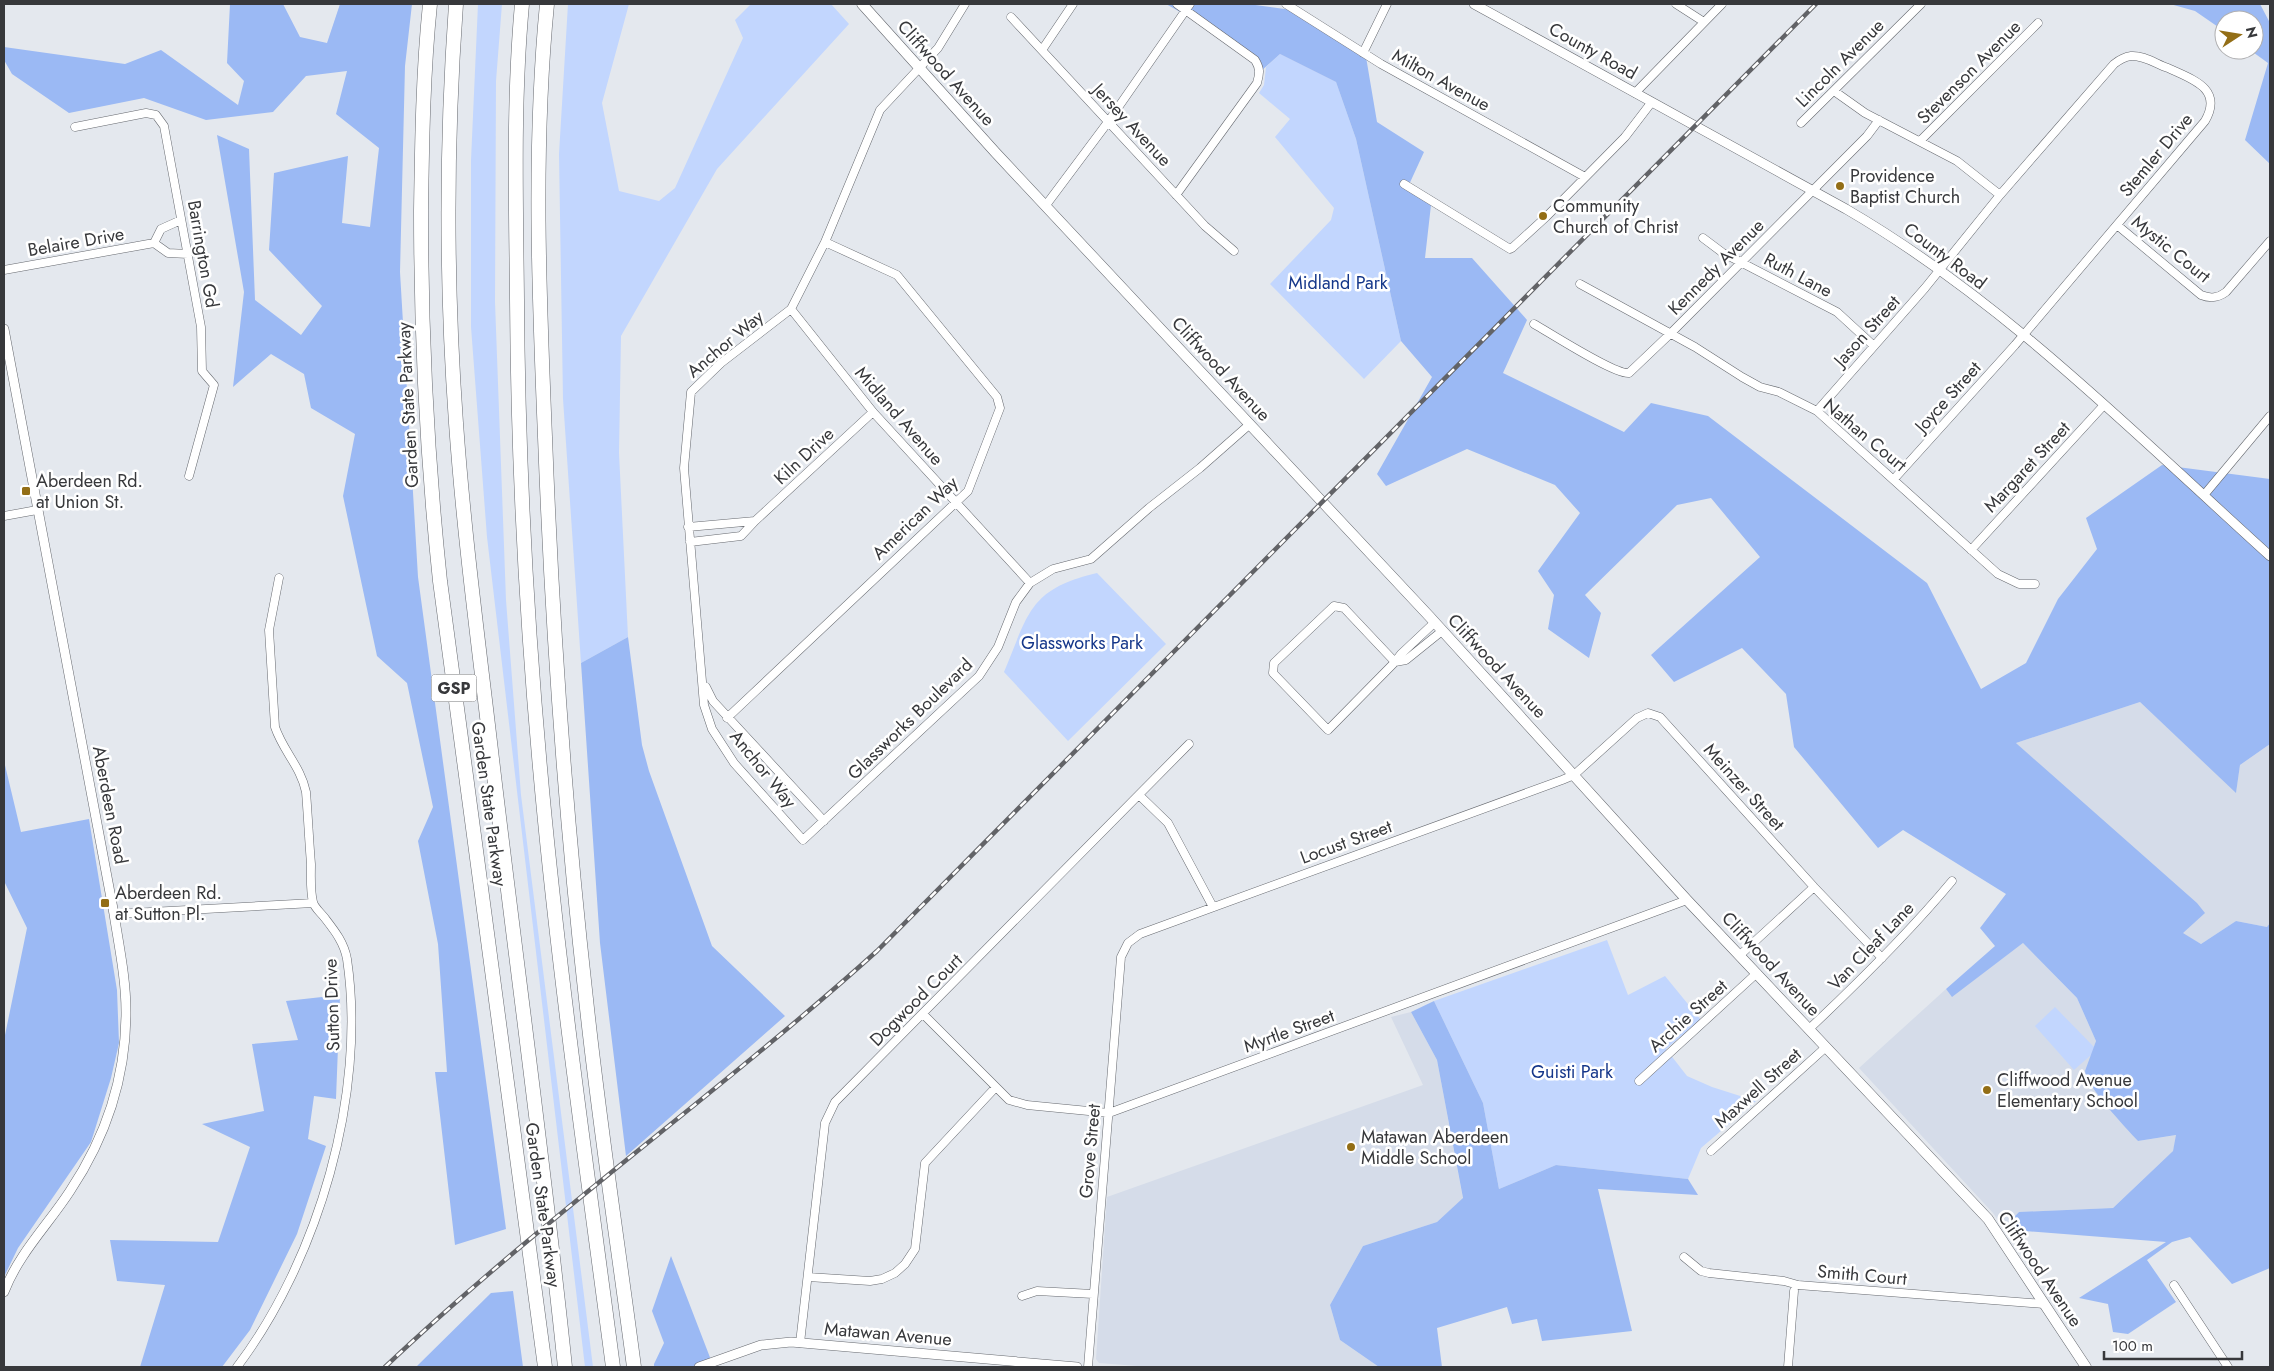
<svg xmlns="http://www.w3.org/2000/svg" width="2274" height="1371" viewBox="0 0 2274 1371" font-family="Jost,sans-serif">
  <style>
    .built { fill: #d5dce9 }
    .green { fill: #c2d6fe }
    .forest { fill: #9bb9f4 }
    .lines { fill: none; stroke-linecap: round; stroke-linejoin: round }
    .minor-casing { stroke: #66696f; stroke-width: 9 }
    .tertiary-casing { stroke: #66696f; stroke-width: 10 }
    .secondary-casing { stroke: #66696f; stroke-width: 11 }
    .motorway-casing { stroke: #66696f; stroke-width: 15 }
    .minor { stroke: #fff; stroke-width: 8 }
    .tertiary { stroke: #fff; stroke-width: 9 }
    .secondary { stroke: #fff; stroke-width: 10 }
    .motorway { stroke: #fff; stroke-width: 14 }
    .rail-casing { stroke: #626367; stroke-width: 4.5 }
    .rail { stroke: #fff; stroke-width: 2.5; stroke-dasharray: 8; stroke-linecap: butt }
    .poi-dot { fill: #936e16; stroke: #fff; stroke-width: 2 }
    .labels { text-anchor: middle; dominant-baseline: central; stroke-width: 5; stroke-linejoin: round; paint-order: stroke }
    .shield { fill: #fff; stroke: #737476; stroke-width: 1 }
    .shield-label { font-size: 16px; font-weight: bold; fill: #37383b }
    .street-label { font-size: 18px; fill: #37383b; stroke: #fff }
    .poi-label { font-size: 18px; fill: #37383b; stroke: #fff; text-anchor: start }
    .park-label { font-size: 18px; fill: #15378a; stroke: #fff }
  </style>
  <rect width="100%" height="100%" fill="#e4e8ee"/>
  <path class="built" d="M2140,702L2236,792L2240,765L2270,744V923L2267,927L2236,921L2201,944L2182,933L2084,805L2016,743Z
    M2023,943L2077,998L2096,1041L2085,1077L2099,1095L2138,1141L2177,1135L2173,1151L2113,1208L2019,1212L2012,1219V1230L2007,1233L1993,1213L1859,1068L1946,989L1952,996Z
    M1411,1012L1437,1060L1463,1199L1437,1222L1363,1246L1330,1305L1340,1340L1379,1367H1150L1099,1363L1096,1359L1107,1197L1423,1085L1391,1017Z"/>
  <path class="green" d="M478,4H502L496,81L495,302L506,600L521,795L593,1367H585L487,537L471,327V160Z
    M568,4H629L602,103L619,191L659,201L675,188L743,38L735,20L751,4H831L849,24L717,169L621,336L619,453L628,637L581,663L563,399L559,154Z
    M1280,54L1336,82L1356,139L1401,341L1364,379L1270,284L1331,220L1334,208L1275,137L1290,119L1259,93L1264,85L1266,67Z
    M1097,573L1166,644L1068,741L1004,672C1029,613 1029,589 1097,573Z
    M1607,940L1628,995L1665,976L1701,1020L1666,1049L1687,1076L1712,1087L1756,1101L1701,1148L1688,1179L1556,1165L1499,1189L1483,1103L1434,1001Z
    M2055,1007L2094,1047L2091,1055L2074,1070L2035,1026Z"/>
  <path class="forest" d="M230,4H283L300,37L327,43L340,4H412L405,66L400,272L418,577L506,1229L455,1245L435,1072H447L438,944L418,841L433,807L407,683L377,656L343,496L355,434L311,408L304,374L271,354L233,387L244,292L217,135L249,149L255,300L301,335L322,306L269,250L274,173L348,156L342,223L370,227L379,148L336,114L347,71L306,76L273,112L206,120L144,98L69,113L12,74L4,60V47L125,64L161,50L238,105L244,81L227,63Z
    M1166,4H1248L1292,10L1366,57L1377,122L1424,152L1407,189L1431,205L1425,258H1472L1527,320L1503,373L1624,432L1651,403L1708,416L1927,583L1981,689L2026,663L2058,599L2097,549L2086,518L2162,465L2270,479V744L2240,765L2236,793L2140,702L2016,743L2197,903L2205,913L2183,933L2201,944L2236,921L2267,927L2270,923V1268L2232,1284L2190,1237L2172,1242L2147,1260L2176,1302L2128,1334L2113,1332L2108,1304L2079,1298L2166,1242L2012,1230V1219L2019,1212L2113,1208L2173,1151L2176,1135L2138,1141C2126,1128 2086,1086 2085,1071L2096,1041L2077,998L2023,943L1952,997L1946,989L1995,946L1980,928L2006,894L1903,830L1878,848L1794,747L1786,694L1742,648L1674,682L1651,655L1760,557L1711,498L1677,505L1585,595L1601,613L1589,658L1548,629L1554,595L1538,571L1580,513L1555,485L1467,449L1386,486L1377,474L1432,377L1401,341L1356,139L1336,82L1280,54L1261,71C1234,44 1199,22 1166,4Z
    M2170,4H2260L2270,23V164L2245,140L2268,63L2250,50H2254V20H2224V31L2195,11Z
    M628,637L642,745L649,771L712,946L785,1016L626,1156L600,943L581,663Z
    M4,761L21,832L89,819L117,990L119,1043L111,1078L91,1142L18,1248L4,1277V1040L27,928L4,881Z
    M340,995L336,1099L314,1096L308,1139L326,1146L297,1234L250,1330L222,1367H140L165,1285L117,1281L110,1240L218,1242L250,1147L202,1124L264,1111L252,1044L298,1040L286,1001Z
    M1434,1001L1483,1103L1499,1189L1556,1165L1688,1179L1698,1195L1598,1189L1632,1331L1542,1341L1537,1319L1512,1324L1507,1307L1437,1328L1442,1367H1379L1340,1340L1330,1305L1363,1246L1437,1222L1463,1198L1437,1060L1411,1012Z
    M671,1256L711,1360V1367H654V1364L664,1343L652,1311Z
    M513,1291L523,1367H416L491,1293Z"/>
  <g class="lines">
    <defs>
      <path id="minor" d="M965,4L938,48L880,110L825,242L791,309L721,363L691,392L684,468L704,705L712,729L734,763L803,840L979,676L998,647L1016,602L1030,583L1053,569L1091,559L1149,508L1200,468L1250,424
        M1286,4L1381,64L1585,177
        M1676,4L1704,22
        M1011,17L1205,226L1234,251
        M1042,50L1073,4
        M1363,53L1387,4
        M1834,91L1865,113L1957,161L2000,195
        M1635,93L1722,4
        M1801,123L1921,4
        M75,127L146,113L156,115L164,126L201,327L202,371L214,385L189,476
        M1920,141L2038,23
        M1404,184L1510,249L1512,248L1546,217L1625,137L1651,103
        M1176,195L1257,83C1260,73 1260,68 1255,60L1177,4
        M1046,205L1108,122L1190,4
        M181,220L161,229L154,243L168,253L188,254
        M2117,225L2201,295C2211,299 2218,298 2226,292L2270,241
        M1703,238L1723,253L1837,312L1874,346
        M4,270L154,243
        M1580,284L1695,347L1742,377L1760,387L1779,392L1817,411L1998,574L2019,584H2035
        M791,309L873,412L1030,583
        M1534,324C1550,333 1615,375 1629,373L1670,334L1867,136L1879,120
        M1817,411L1925,288L2000,195L2114,64C2119,60 2124,57 2131,56C2144,55 2156,64 2168,68C2191,79 2224,88 2205,121L2015,345L1894,479
        M2204,495L2270,416
        M4,516L37,510
        M688,527L755,521L873,412
        M690,542L741,536L755,521
        M1971,550L2104,405
        M1395,662L1344,608L1334,606L1274,663L1273,673L1328,730L1395,662L1401,654L1434,623
        M1395,662L1406,660L1442,631
        M706,687L713,701L824,821
        M727,718L968,491L1000,408L997,397L897,275L825,242
        M1139,795L1168,823L1213,907
        M114,914L313,903
        M1740,955L1814,887
        M923,1014L1009,1100L1027,1105L1109,1113L1687,900
        M1809,1029C1859,982 1908,934 1952,881
        M1639,1081L1757,973
        M1711,1151L1826,1047
        M1684,1257L1701,1271L1709,1273L1784,1281L1798,1285L2044,1304
        M808,1277L870,1281L882,1279L895,1273L905,1264L915,1249L925,1163L995,1088
        M2174,1285L2228,1367
        M1022,1296L1037,1291L1093,1294
        M800,1343L825,1123L835,1102L1189,744
        M237,1367C318,1260 367,1094 347,959C344,942 334,930 324,917C320,912 314,907 313,902C310,890 311,876 311,864C309,840 308,816 306,792C301,767 283,751 275,727L269,630L279,578
        M1088,1367L1121,957L1128,943L1140,934L1562,780L1574,775L1637,718L1648,713L1660,717L1814,887L1882,958
        M1788,1367L1794,1291"/>
      <path id="tertiary" d="M1474,4L1846,209C2004,301 2135,434 2270,556
        M4,329L114,914C119,946 126,979 126,1012C126,1076 106,1137 70,1191C48,1225 19,1253 4,1292
        M699,1367L761,1345L791,1342L1077,1367"/>
      <path id="secondary" d="M862,4L995,152L1429,616L1687,900L1988,1219L2086,1367"/>
      <path id="motorway" d="M430,4C423,72 422,142 421,211C421,335 427,458 440,581L545,1367
        M456,4C446,143 446,284 456,423C464,536 479,647 492,759C516,962 544,1164 565,1367
        M522,4C513,102 516,201 517,299C518,473 528,648 545,821C563,1004 589,1185 613,1367
        M547,4C533,147 539,293 545,437C552,624 565,812 586,999C599,1122 618,1245 634,1367"/>
    </defs>
    <use href="#minor" class="minor-casing"/>
    <use href="#tertiary" class="tertiary-casing"/>
    <use href="#secondary" class="secondary-casing"/>
    <use href="#motorway" class="motorway-casing"/>
    <use href="#minor" class="minor"/>
    <use href="#tertiary" class="tertiary"/>
    <use href="#secondary" class="secondary"/>
    <use href="#motorway" class="motorway"/>
    <defs>
      <path id="rail" d="M385,1367C541,1219 717,1095 877,951L1816,4"/>
    </defs>
    <use href="#rail" class="rail-casing"/>
    <use href="#rail" class="rail"/>
  </g>
  <g class="poi-dot">
    <circle cx="1840" cy="186" r="5"/>
    <circle cx="1543" cy="216" r="5"/>
    <rect x="21" y="486" width="10" height="10" rx="2.5"/>
    <rect x="100" y="898" width="10" height="10" rx="2.5"/>
    <circle cx="1987" cy="1090" r="5"/>
    <circle cx="1351" cy="1147" r="5"/>
  </g>
  <g class="labels">
    <rect class="shield" x="431.5" y="674.5" width="45" height="27" rx="4"/>
    <g class="shield-label">
      <text x="454" y="688">GSP</text>
    </g>
    <g class="street-label">
      <text transform="translate(1593 51) rotate(29)">County Road</text>
      <text transform="translate(1840 63) rotate(-45)">Lincoln Avenue</text>
      <text transform="translate(1969 72) rotate(-45)">Stevenson Avenue</text>
      <text transform="translate(946 73) rotate(48)">Cliffwood Avenue</text>
      <text transform="translate(1441 80) rotate(29)">Milton Avenue</text>
      <text transform="translate(1132 125) rotate(47)">Jersey Avenue</text>
      <text transform="translate(2156 155) rotate(-50)">Stemler Drive</text>
      <text transform="translate(76 242) rotate(-10)">Belaire Drive</text>
      <text transform="translate(2171 249) rotate(39)">Mystic Court</text>
      <text transform="translate(203 254) rotate(80)">Barrington Gd</text>
      <text transform="translate(1945 256) rotate(37)">County Road</text>
      <text transform="translate(1716 267) rotate(-45)">Kennedy Avenue</text>
      <text transform="translate(1798 275) rotate(28)">Ruth Lane</text>
      <text transform="translate(1867 331) rotate(-48)">Jason Street</text>
      <text transform="translate(725 344) rotate(-40)">Anchor Way</text>
      <text transform="translate(1221 369) rotate(47)">Cliffwood Avenue</text>
      <text transform="translate(1948 397) rotate(-48)">Joyce Street</text>
      <text transform="translate(408 405) rotate(-93)">Garden State Parkway</text>
      <text transform="translate(899 416) rotate(49)">Midland Avenue</text>
      <text transform="translate(1865 435) rotate(40)">Nathan Court</text>
      <text transform="translate(804 456) rotate(-43)">Kiln Drive</text>
      <text transform="translate(2027 467) rotate(-47)">Margaret Street</text>
      <text transform="translate(915 518) rotate(-44)">American Way</text>
      <text transform="translate(1497 666) rotate(47)">Cliffwood Avenue</text>
      <text transform="translate(910 719) rotate(-44)">Glassworks Boulevard</text>
      <text transform="translate(763 769) rotate(51)">Anchor Way</text>
      <text transform="translate(1744 787) rotate(48)">Meinzer Street</text>
      <text transform="translate(489 804) rotate(82)">Garden State Parkway</text>
      <text transform="translate(110 805) rotate(79)">Aberdeen Road</text>
      <text transform="translate(1346 842) rotate(-20)">Locust Street</text>
      <text transform="translate(1871 946) rotate(-46)">Van Cleaf Lane</text>
      <text transform="translate(1771 964) rotate(47)">Cliffwood Avenue</text>
      <text transform="translate(916 1000) rotate(-45)">Dogwood Court</text>
      <text transform="translate(332 1005) rotate(-92)">Sutton Drive</text>
      <text transform="translate(1688 1016) rotate(-42)">Archie Street</text>
      <text transform="translate(1289 1031) rotate(-20)">Myrtle Street</text>
      <text transform="translate(1758 1088) rotate(-42)">Maxwell Street</text>
      <text transform="translate(1090 1151) rotate(-85)">Grove Street</text>
      <text transform="translate(543 1205) rotate(82)">Garden State Parkway</text>
      <text transform="translate(2040 1269) rotate(56)">Cliffwood Avenue</text>
      <text transform="translate(1862 1275) rotate(5)">Smith Court</text>
      <text transform="translate(888 1334) rotate(5)">Matawan Avenue</text>
    </g>
    <g class="poi-label">
      <text x="1850" y="176">Providence<tspan x="1850" dy="21">Baptist Church</tspan></text>
      <text x="1553" y="206">Community<tspan x="1553" dy="21">Church of Christ</tspan></text>
      <text x="36" y="481">Aberdeen Rd.<tspan x="36" dy="21">at Union St.</tspan></text>
      <text x="115" y="893">Aberdeen Rd.<tspan x="115" dy="21">at Sutton Pl.</tspan></text>
      <text x="1997" y="1080">Cliffwood Avenue<tspan x="1997" dy="21">Elementary School</tspan></text>
      <text x="1361" y="1137">Matawan Aberdeen<tspan x="1361" dy="21">Middle School</tspan></text>
    </g>
    <g class="park-label">
      <text x="1338" y="283">Midland Park</text>
      <text x="1082" y="643">Glassworks Park</text>
      <text x="1572" y="1072">Guisti Park</text>
    </g>
  </g>
  <rect width="2274" height="1371" fill="none" stroke="#37383b" stroke-width="10"/>
  <g transform="translate(2239 35) rotate(78)"><circle r="24" fill="#ffffff" stroke="#afafb1"/>
  <path d="M0-4L9 19L0 12L-9 19Z" fill="#936e16"/>
  <text y="-8" font-size="14" font-weight="bold" text-anchor="middle" fill="#37383b">N</text>
  </g>
  <path d="M2104 1351v8h138v-8" fill="none" stroke="#37383b" stroke-width="2.5"/>
  <text x="2112" y="1351" font-size="15" fill="#37383b" stroke="#ffffff" stroke-width="4" paint-order="stroke">100 m</text>
</svg>
